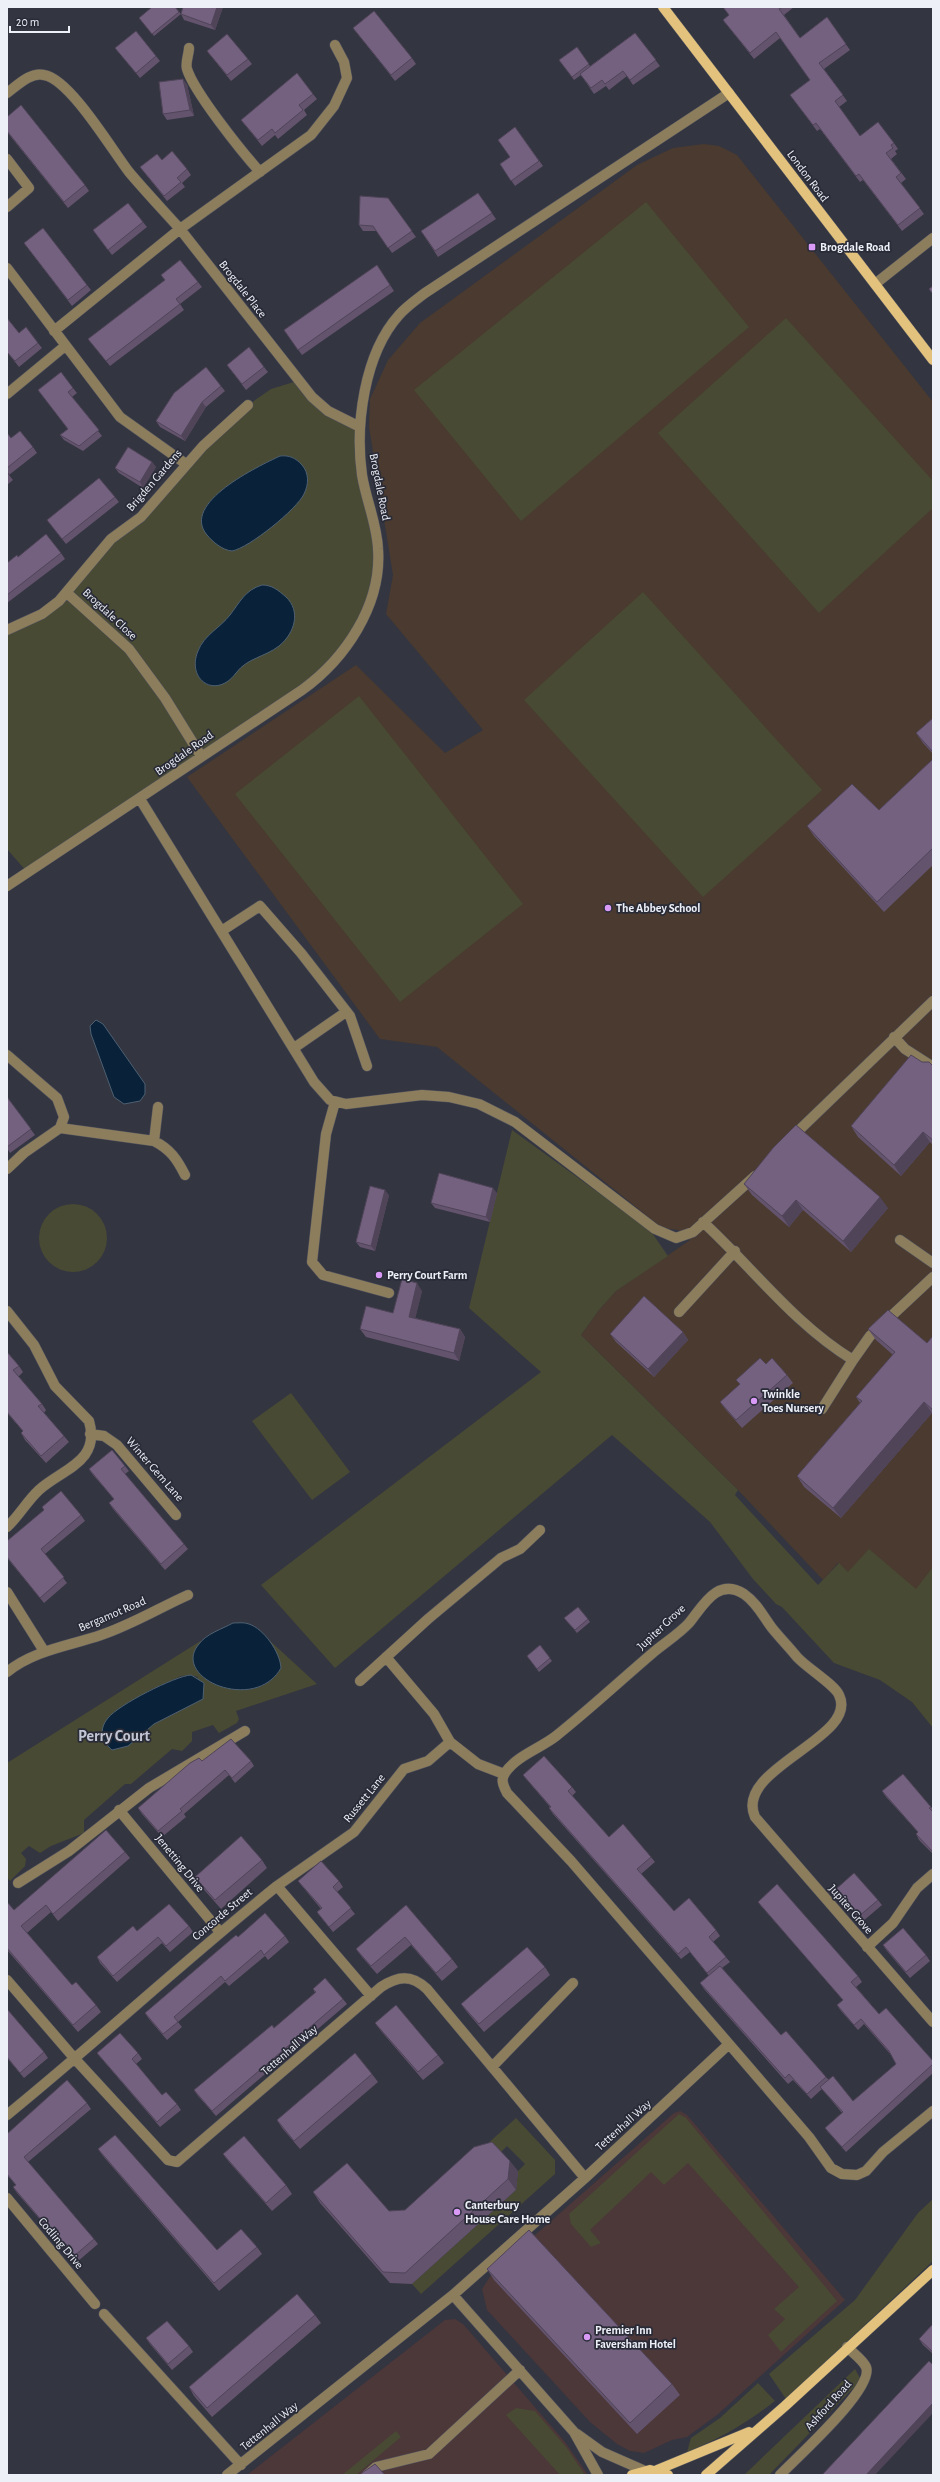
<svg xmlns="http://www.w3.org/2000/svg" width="940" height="2482" viewBox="0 0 940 2482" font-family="'Alegreya Sans',sans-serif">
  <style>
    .commercial { fill: #4c3739 }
    .education { fill: #4a3a2f }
    .green { fill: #484a34; fill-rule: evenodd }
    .water { fill: #092239; stroke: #4e6072 }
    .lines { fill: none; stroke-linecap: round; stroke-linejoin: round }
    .minor-casing { stroke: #51535e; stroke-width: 11 }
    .major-casing { stroke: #51535e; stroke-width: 11 }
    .minor { stroke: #8c7d5c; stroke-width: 10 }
    .major { stroke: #e2c27c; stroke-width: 10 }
    .wall { fill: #63536d }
    .shaded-wall { fill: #504459 }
    .building { fill: #73617f; stroke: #504459 }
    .poi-dot { fill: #d99af7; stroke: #292b37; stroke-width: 1.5 }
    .labels { text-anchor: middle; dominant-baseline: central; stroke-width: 3.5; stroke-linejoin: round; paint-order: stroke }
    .street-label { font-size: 12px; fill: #eef0f8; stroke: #292b37 }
    .poi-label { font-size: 12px; font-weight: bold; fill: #eef0f8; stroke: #292b37; text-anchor: start }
    .district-label { font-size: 16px; font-weight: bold; fill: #c2c5d4; stroke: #292b37 }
  </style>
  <rect width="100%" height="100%" fill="#333541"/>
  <path class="commercial" d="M680,2111L687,2115L845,2300L717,2415L687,2437L672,2440L644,2453L630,2451L617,2444L590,2422L487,2310L482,2289L493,2272L674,2113Z
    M455,2319L463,2324L565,2442L588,2475H247L445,2320Z"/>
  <path class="education" d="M704,144L719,146L737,155L933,402V1603L848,1572L838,1563L823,1580L738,1490L581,1335L599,1310L616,1291L690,1240L678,1230L662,1228L437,1047L380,1039L187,777L356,665L445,753L483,730L386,614L393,575L369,427L370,399L388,360L420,323L637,165L673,148Z"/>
  <path class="green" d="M646,202L749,327L521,521L414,390Z
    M786,318L933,481V508L819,613L658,433Z
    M297,381L312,397L360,427L359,451L376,532L373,588L336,662L27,872L7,849V630L42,614L106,545L248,405L271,389Z
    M643,592L822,790L703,897L524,700Z
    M359,696L523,904L400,1002L235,794Z
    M512,1130L642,1224L650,1230L668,1256L616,1291L599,1310L581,1335L738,1490L735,1495L818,1585L839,1563L848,1572L869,1549L916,1589L933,1567V1728L912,1702L880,1680L834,1663L782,1607L776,1604L753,1579L710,1522L612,1435L335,1668L261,1585L541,1372L469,1308Z
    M39 1238a34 34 0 1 1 68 0a34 34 0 1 1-68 0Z
    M291,1393L350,1472L312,1500L252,1421Z
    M256,1628L317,1684L236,1711L239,1719L237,1723L219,1733L213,1725L192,1732V1741L182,1751L172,1749L131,1784H125L84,1820V1833L51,1846L40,1853L29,1846L21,1853L26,1859L25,1866L10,1881L7,1877V1763L202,1640L198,1645L208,1681C233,1693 265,1696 281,1668L270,1642ZM191,1675L198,1677L187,1707L154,1724L128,1746L112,1750L105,1744L102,1736L113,1713L150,1690L181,1676Z
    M679,2114L686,2118L837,2301L781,2352L768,2335L785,2319L774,2309L799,2287L688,2163L664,2185L651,2172L590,2230L601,2243L591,2247L571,2224L569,2214Z
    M516,2118L555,2160V2174L421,2294L412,2284L516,2190L518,2171L525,2164L507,2146L500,2153L434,2192Z
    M933,2199V2261L786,2399L769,2374L855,2300L918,2213Z
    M855,2369L861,2380L769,2475H744Z
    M758,2383L775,2401C747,2423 720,2439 687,2452L691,2438L720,2418Z
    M516,2408L535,2411L567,2448L585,2475H560L506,2415Z
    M396,2431L401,2437L356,2475H342Z"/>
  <path class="water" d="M280,456C289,455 296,458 302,465C309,473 309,484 304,494C297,509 249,548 232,551C222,550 213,542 207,535C180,503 259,466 280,456Z
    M262,585C272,585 278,590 286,597C301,611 295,633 279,646C265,657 247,658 236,673C216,700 186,680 198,651C204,635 220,628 230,615C240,602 245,590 262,585Z
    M96,1020L103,1024L145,1084V1094L140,1101L124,1104L114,1097L91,1034L90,1026Z
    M233,1623C238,1623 244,1622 249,1624C264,1629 280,1652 281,1668C255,1714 170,1678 199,1644C206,1634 222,1629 233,1623Z
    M191,1675L204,1683L203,1699L154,1724L128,1746L112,1750C102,1741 98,1730 108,1718C118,1705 175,1676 191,1675Z"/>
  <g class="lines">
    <defs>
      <path id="minor" d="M335,45L344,62L347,78L334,106L311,135L180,229L312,397L328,411L360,427
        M189,48C189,54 185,63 187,69C194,92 242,152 260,172
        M7,93C18,85 30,72 44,75C70,79 112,150 129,172C145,191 163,210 180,229L54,331
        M7,159L29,188L7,207
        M7,268L120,417L186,464
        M875,284L933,238
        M7,394L65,346
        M67,593L129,649L165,698L201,756
        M7,630L42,614L59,601L111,539L141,517L203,446L248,405
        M140,799L314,1082L330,1100L346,1104L422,1095L449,1097L479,1104L515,1122L655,1229L676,1238L693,1232L755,1176
        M7,886L302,690C345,659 382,605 378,549C377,524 366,500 362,475C355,425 364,354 399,315C407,306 416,300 425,293L729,93
        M223,930L260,906L301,953L350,1016L367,1066
        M894,1037L905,1049L933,1067
        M294,1048L346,1012
        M7,1055L57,1098L64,1117L60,1128L24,1153L7,1169
        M335,1102L326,1134L312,1262L323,1275L389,1293
        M60,1128L154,1141C170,1149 177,1159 185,1175
        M792,1137L933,1001
        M154,1141L158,1107
        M703,1222C753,1268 794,1324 853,1360L870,1336L933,1277
        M900,1240L933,1263
        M7,1311L34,1345L55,1386L89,1421C101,1462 62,1469 39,1490C27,1501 19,1516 7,1527
        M679,1312L735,1251
        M822,1409L853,1360
        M90,1434L104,1436L117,1445L176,1515
        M7,1592L44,1651
        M386,1657L434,1714L450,1742L478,1764L504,1774
        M7,1672C34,1650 69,1646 101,1635C131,1625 159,1608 188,1595
        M360,1681L428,1619L501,1558L520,1549L540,1530
        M119,1810L220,1932
        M18,1883L69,1851L149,1788L245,1731
        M277,1886L354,1832L404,1769L428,1761L450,1742
        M867,1947L893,1923L917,1888L933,1874
        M7,1980L75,2059L168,2160L177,2162L381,1987C398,1976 411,1974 427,1989L585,2178
        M729,2044L809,2137L831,2168L842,2174L857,2175L866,2171L883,2152L933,2111
        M492,2067L573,1983
        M7,2115C99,2040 185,1960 277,1886L371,1996
        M7,2198L95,2304
        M453,2295L574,2432L598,2475
        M104,2314L241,2465
        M577,2434L602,2452L643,2470
        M227,2475L453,2295L585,2178L729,2044L571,1861L507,1793C504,1787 500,1780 505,1773C516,1756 541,1748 556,1736C590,1709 622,1679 655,1651C666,1642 680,1633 689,1623C703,1606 717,1577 744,1594C757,1603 763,1616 772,1628C780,1638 789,1647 797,1657C807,1668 835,1685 839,1695C860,1738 733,1768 755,1817L933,2022
        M367,2475L376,2467L429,2454L520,2370
        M780,2475C796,2458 875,2388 866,2367C863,2360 853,2353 847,2347"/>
      <path id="major" d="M663,7L933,360
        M657,2470L749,2432
        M632,2475L650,2470L668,2475
        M706,2475L785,2406L933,2270"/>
    </defs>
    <use href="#minor" class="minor-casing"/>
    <use href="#major" class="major-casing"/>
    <use href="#minor" class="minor"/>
    <use href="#major" class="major"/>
  </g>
  <path class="wall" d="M175,7L181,14L183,7H223L215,30L184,20L181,14L154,36L141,20Z
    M723,7H794L784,15L800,38L827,17L850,50L824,69L847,101L839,107L860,136L894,143L898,149L895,151L897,154L891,159L906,179L901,183L924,214L902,231L863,180L860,182L820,129L817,131L790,95L810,80L780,38L754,59L723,20L729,15Z
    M353,28L412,58L416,64L395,81Z
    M635,33L660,66L633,85L627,76L609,90L606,86L594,94L581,75L574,80L559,60L577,47L590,66Z
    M115,48L156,56L160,61L140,78Z
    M207,51L248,59L252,64L231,81Z
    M187,84L194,116L167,120L163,114Z
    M313,94L317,99L304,110L307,115L278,139L275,135L262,146L241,120Z
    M7,117L85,185L89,191L68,208L7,132Z
    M515,127L543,166L515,186L500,164L510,157Z
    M162,160L187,169L191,175L182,183L185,187L167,201L140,167Z
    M478,193L496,219L438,257L421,231Z
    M388,198L416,237L392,253L377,231H363L359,225Z
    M143,222L147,227L112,255L93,230Z
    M24,243L87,285L91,290L72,306Z
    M377,265L394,291L302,355L284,330Z
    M161,275L198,282L202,287L180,304L184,310L110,366L88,339L165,280Z
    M7,318L19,333L38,343L42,348L19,367L7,352Z
    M227,365L264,367L268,372L246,390Z
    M221,386L225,391L206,407L185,441L160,427L156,421Z
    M73,388L77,393L72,397L102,436L83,451L64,440L60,435L68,429L38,390Z
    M7,433L11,438L33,447L37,453L9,475L13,480L7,485Z
    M152,462L156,467L143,488L119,473L115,468Z
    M115,497L119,502L66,544L47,520Z
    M61,553L65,559L7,603V563L18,557Z
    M933,718V754L923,743L916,733Z
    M933,759V865L884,912L814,836L807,826L879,810Z
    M922,1062L933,1066V1145L930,1142L901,1176L858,1137L851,1126Z
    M7,1097L35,1135L10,1153L7,1148Z
    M744,1184L888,1208L851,1252L803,1210L789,1227L752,1195Z
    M497,1193L490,1222L435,1208L431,1203Z
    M389,1195L375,1251L360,1247L356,1242Z
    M422,1291L415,1318L460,1329L465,1337L459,1361L366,1337L360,1329L393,1313Z
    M868,1329L927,1343L933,1336V1414L932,1413L841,1518L804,1487L797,1476L860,1403L856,1397L893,1355L876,1340Z
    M683,1332L688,1340L654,1377L616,1342L610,1334Z
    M7,1352L19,1366L23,1372L18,1377L42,1404L46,1410L44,1413L64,1436L69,1442L46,1463L25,1440L21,1433L23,1431L7,1413Z
    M766,1364L787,1375L793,1383L742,1428L726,1410L720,1402L740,1385L736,1380Z
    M125,1466L129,1471L125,1474L184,1544L188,1549L165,1570L113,1509L109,1503L114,1499L93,1475L89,1469Z
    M81,1515L85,1521L45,1554L67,1583L44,1603L7,1558V1541Z
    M564,1618L588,1619L590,1622L577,1633Z
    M540,1645L552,1661L539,1672L527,1656Z
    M202,1761H251L254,1766L235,1783L229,1775L184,1814L186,1817L162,1837L142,1814L138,1808Z
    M523,1775L572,1787L576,1792L572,1796L609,1837L651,1857L655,1862L641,1874L674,1911L716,1930L720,1936L713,1942L730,1962L722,1968L781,2035L826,2077L829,2080L853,2101L896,2064L891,2055L864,2024L858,2030L841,2011L837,2005L843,2000L762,1907L758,1902L858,1976L862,1982L856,1987L879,2014L933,2061V2073L846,2152L829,2133L825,2128L842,2113L822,2089L811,2099L793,2080L788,2084L704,1989L700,1983L709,1976L690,1952L681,1959L553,1814L549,1808L550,1807L527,1780Z
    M882,1791L931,1807L933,1809V1854L919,1840L916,1834L918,1832L886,1797Z
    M125,1852L130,1858L58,1921L51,1912L27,1933L72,1985L96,2005L101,2012L78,2032L7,1950V1902L14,1910Z
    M262,1860L267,1868L221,1909L200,1885L195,1877Z
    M298,1881H339L343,1887L337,1892L355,1914L333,1932L317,1912L321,1909L302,1886Z
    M835,1890L878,1900L882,1905L862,1922L839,1896Z
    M406,1905L452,1959L458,1967L442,1981L411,1945L377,1974L362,1957L356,1949Z
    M189,1926L193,1932L170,1952L162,1943L117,1982L100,1963L97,1957L137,1931Z
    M285,1936L289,1942L268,1960L265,1956L229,1986L225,1982L178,2022L182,2027L167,2040L149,2019L145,2013L238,1937Z
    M883,1945L926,1955L930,1961L910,1978L887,1951Z
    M545,1967L550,1975L484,2032L467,2012L461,2004Z
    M313,1989L343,1999L347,2004L216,2116L198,2096L194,2090L274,2028L315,1993Z
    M7,2009L44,2052L48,2058L24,2078L7,2058Z
    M375,2023L438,2055L444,2063L423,2080L381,2031Z
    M97,2053H138L142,2059L136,2064L162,2095L177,2104L181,2110L160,2127L101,2058Z
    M372,2074L378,2082L300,2149L282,2128L277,2120Z
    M87,2103L91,2109L28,2162L94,2239L98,2244L77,2262L17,2193L13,2187L16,2185L7,2175V2134Z
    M98,2149L217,2250L257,2247L262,2254L219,2291L103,2156Z
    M223,2154L286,2185L292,2194L272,2211L229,2162Z
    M518,2171L516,2190L412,2284L390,2283L320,2203L313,2192L389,2211L405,2210Z
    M487,2269L672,2384L680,2395L637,2434L494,2280Z
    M315,2315L321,2323L212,2417L194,2396L189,2387Z
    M933,2324V2354L923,2345L919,2339Z
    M146,2338L189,2346L193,2352L172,2370L150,2344Z"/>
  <path class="shaded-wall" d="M217,7H223L215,30L211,25Z
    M183,79L187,84L194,116L190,110Z
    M202,402L206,407L185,441L181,436Z
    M152,462L156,467L143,488L140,482Z
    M923,1132L930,1142L901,1176L894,1165Z
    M493,1188L497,1193L490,1222L486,1217Z
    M385,1190L389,1195L375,1251L371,1246Z
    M880,1197L888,1208L851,1252L843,1241Z
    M796,1200L803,1210L789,1227L782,1216Z
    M417,1283L422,1291L414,1324L409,1317Z
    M460,1329L465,1337L459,1361L454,1353Z
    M683,1332L688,1340L654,1377L648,1369Z
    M924,1402L932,1413L841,1518L833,1508Z
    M510,2161L518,2171L516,2190L508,2179Z
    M933,2403V2413L875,2475H866Z"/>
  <path class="building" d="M152,7H175L179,12L152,34L139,18Z
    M183,7H217L211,25L181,14Z
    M723,7H783L779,9L800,38L827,17L846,44L819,63L843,95L835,101L860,136L878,122L894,143L891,145L893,148L886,153L901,173L896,177L920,208L898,225L859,174L856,176L816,123L813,125L790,95L810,80L776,32L750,53L723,20L729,15Z
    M374,11L412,58L391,75L353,28Z
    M136,31L156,56L136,73L115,48Z
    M635,33L656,60L630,80L623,71L605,84L602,80L591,88L580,74Z
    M227,34L248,59L227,75L207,51Z
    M577,47L589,64L572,77L559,60Z
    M297,73L313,94L299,105L303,110L275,133L272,129L258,140L241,120Z
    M183,79L190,110L163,114L159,82Z
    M21,105L85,185L64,202L7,131V117Z
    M515,127L539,161L511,181L500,164L510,157L498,140Z
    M172,151L187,169L177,178L181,182L164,196L140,167L157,154L162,160Z
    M478,193L492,213L435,251L421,231Z
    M360,196L388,198L412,231L388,248L373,226L359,225Z
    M128,203L143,222L108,250L93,230Z
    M43,228L87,285L68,300L24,243Z
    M180,260L198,282L176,299L180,304L106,361L88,339L165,280L161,275Z
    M377,265L390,285L298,350L284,330Z
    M933,286V294L929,289Z
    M7,318L19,333L26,327L38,343L15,361L7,352Z
    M249,347L264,367L242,384L227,365Z
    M206,367L221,386L202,402L181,436L156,421L174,393Z
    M61,372L73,388L68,392L99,430L79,446L60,435L68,429L38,390Z
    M20,431L33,447L7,468V433L11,438Z
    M128,447L152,462L140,482L115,468Z
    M7,472L9,474L7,476Z
    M99,478L115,497L62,539L47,520Z
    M46,534L61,553L7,595V563L17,555L18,557Z
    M933,718V752L916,733Z
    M933,759V848L877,902L807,826L852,784L879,810Z
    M911,1055L922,1062H929L933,1066V1140L923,1132L894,1165L851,1126Z
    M7,1097L31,1129L7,1147Z
    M796,1125L880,1197L843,1241L796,1200L782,1216L744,1184L773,1148Z
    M439,1173L493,1188L486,1217L431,1203Z
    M370,1186L385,1190L371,1246L356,1242Z
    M402,1279L417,1283L409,1317L460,1329L454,1353L360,1329L366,1306L393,1313Z
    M644,1296L683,1332L648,1369L610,1334Z
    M888,1310L927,1343L933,1336V1410L924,1402L833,1508L797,1476L862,1401L856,1397L895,1352L868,1329Z
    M7,1352L19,1366L13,1370L42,1404L38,1406L64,1436L41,1456L21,1433L23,1431L7,1412Z
    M760,1358L766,1364L772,1358L787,1375L736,1420L720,1402L740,1384L736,1380Z
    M112,1450L125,1466L121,1469L184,1544L161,1564L109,1503L114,1499L89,1469Z
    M61,1491L81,1515L41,1549L64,1577L40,1598L7,1557V1541L44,1510L42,1507Z
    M578,1607L588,1619L575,1630L564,1618Z
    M540,1645L550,1658L537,1669L527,1656Z
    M231,1739L251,1761L232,1778L225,1770L180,1809L182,1811L158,1831L138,1808L190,1763L199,1758L202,1761Z
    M544,1756L572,1787L568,1791L609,1837L623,1824L651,1857L637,1869L674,1911L689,1898L716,1930L709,1937L726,1957L707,1973L686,1947L678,1954L549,1808L551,1807L523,1775Z
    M903,1774L931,1807L929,1808L933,1812V1850L932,1851L916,1834L918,1832L882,1791Z
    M106,1830L125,1852L53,1914L46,1905L21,1926L72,1985L76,1982L96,2005L73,2025L7,1948V1902L14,1910Z
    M241,1836L262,1860L215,1900L195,1877Z
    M321,1861L339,1881L333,1887L351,1908L329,1927L317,1912L322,1908L298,1881Z
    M854,1873L878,1900L858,1917L835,1890Z
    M777,1884L858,1976L851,1982L879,2014L886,2008L933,2061V2064L842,2147L825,2128L843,2112L820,2087L833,2076L853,2101L896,2064L889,2051L861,2019L854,2025L837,2005L843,2000L758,1902Z
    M169,1904L189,1926L166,1946L158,1937L113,1976L97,1957L133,1926L137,1931Z
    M406,1905L452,1959L436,1973L405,1937L371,1966L356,1949Z
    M265,1913L285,1936L264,1955L261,1950L225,1981L221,1976L174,2017L178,2022L163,2034L145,2013L236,1935L238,1937Z
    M903,1928L926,1955L906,1972L883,1945Z
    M527,1947L545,1967L479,2024L461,2004Z
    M720,1966L781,2035L786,2031L826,2077L807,2094L789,2074L785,2078L700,1983Z
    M325,1978L343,1999L212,2111L194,2090L272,2025L274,2028L316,1992L313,1989Z
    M396,2005L438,2055L418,2072L375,2023Z
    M7,2009L44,2052L20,2073L7,2057Z
    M120,2033L138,2053L132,2059L162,2095L166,2092L177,2104L157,2122L97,2053Z
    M355,2053L372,2074L294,2141L277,2120Z
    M67,2080L87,2103L24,2157L94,2239L73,2257L13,2187L16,2185L7,2174V2134Z
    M115,2135L217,2250L241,2229L257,2247L214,2283L98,2149Z
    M244,2136L286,2185L266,2203L223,2154Z
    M492,2142L510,2161L508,2179L405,2273L383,2272L313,2192L347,2163L389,2211L405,2210L474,2147Z
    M529,2230L672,2384L630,2423L487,2269Z
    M297,2294L315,2315L207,2408L189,2387Z
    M167,2321L189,2346L168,2364L146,2338Z
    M933,2324V2352L919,2339Z
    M929,2361L933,2365V2403L866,2475H822Z
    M375,2464L385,2475H360L362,2473Z"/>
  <g class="poi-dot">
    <rect x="808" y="243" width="8" height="8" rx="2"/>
    <circle cx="608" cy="908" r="4"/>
    <circle cx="379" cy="1275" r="4"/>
    <circle cx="754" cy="1401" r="4"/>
    <circle cx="457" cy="2212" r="4"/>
    <circle cx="587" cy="2337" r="4"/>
  </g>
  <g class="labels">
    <g class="street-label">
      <text transform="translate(808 176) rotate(53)">London Road</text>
      <text transform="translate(243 289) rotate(52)">Brogdale Place</text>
      <text transform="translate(154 480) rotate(-49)">Brigden Gardens</text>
      <text transform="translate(380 487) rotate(79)">Brogdale Road</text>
      <text transform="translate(110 614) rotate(43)">Brogdale Close</text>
      <text transform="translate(184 753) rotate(-35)">Brogdale Road</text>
      <text transform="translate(155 1469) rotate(49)">Winter Gem Lane</text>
      <text transform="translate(112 1614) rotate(-23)">Bergamot Road</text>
      <text transform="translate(661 1627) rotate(-43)">Jupiter Grove</text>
      <text transform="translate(364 1798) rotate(-51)">Russett Lane</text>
      <text transform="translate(180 1863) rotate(51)">Jenetting Drive</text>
      <text transform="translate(851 1909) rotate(49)">Jupiter Grove</text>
      <text transform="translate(222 1914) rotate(-40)">Concorde Street</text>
      <text transform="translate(289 2050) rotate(-41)">Tettenhall Way</text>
      <text transform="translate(623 2125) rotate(-42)">Tettenhall Way</text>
      <text transform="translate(61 2243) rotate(50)">Codling Drive</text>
      <text transform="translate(828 2405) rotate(-48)">Ashford Road</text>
      <text transform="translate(269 2426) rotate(-39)">Tettenhall Way</text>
    </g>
    <g class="poi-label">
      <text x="820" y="247">Brogdale Road</text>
      <text x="616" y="908">The Abbey School</text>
      <text x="387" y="1275">Perry Court Farm</text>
      <text x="762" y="1394">Twinkle<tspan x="762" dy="14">Toes Nursery</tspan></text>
      <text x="465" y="2205">Canterbury<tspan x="465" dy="14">House Care Home</tspan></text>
      <text x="595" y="2330">Premier Inn<tspan x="595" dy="14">Faversham Hotel</tspan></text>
    </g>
    <g class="district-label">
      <text x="114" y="1736">Perry Court</text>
    </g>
  </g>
  <rect width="940" height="2482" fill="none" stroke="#eef0f8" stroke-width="16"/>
  <path d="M10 26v6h59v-6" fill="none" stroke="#eef0f8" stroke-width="2"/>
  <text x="16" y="26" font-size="12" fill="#eef0f8" stroke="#292b37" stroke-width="3" paint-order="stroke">20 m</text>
</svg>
